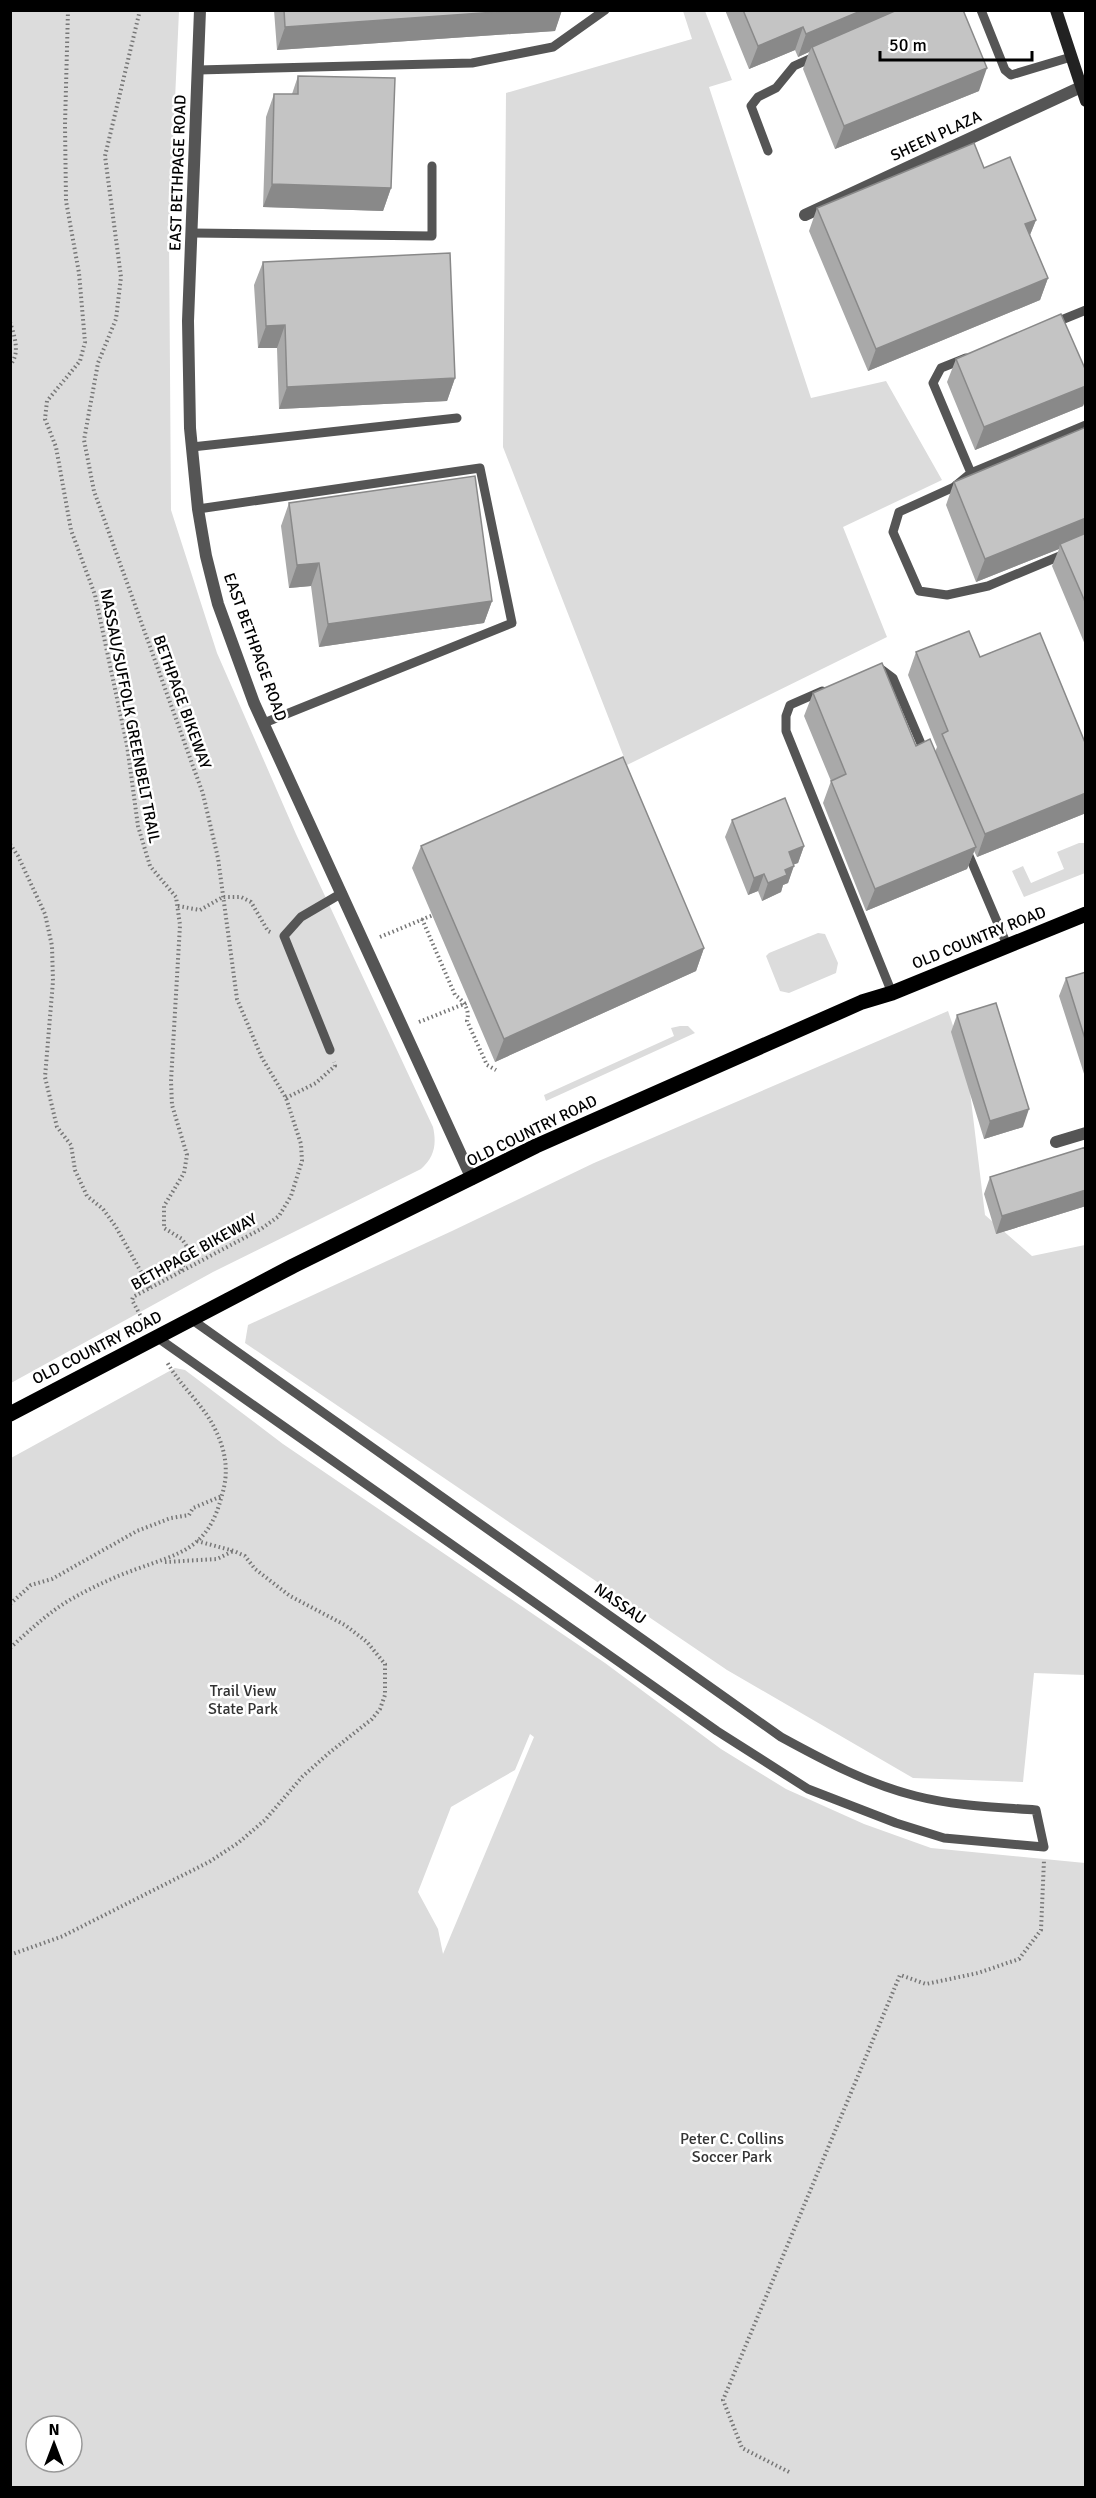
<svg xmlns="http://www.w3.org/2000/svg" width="1096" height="2498" viewBox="0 0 1096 2498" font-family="Signika,sans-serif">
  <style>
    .green { fill: #dcdcdc; fill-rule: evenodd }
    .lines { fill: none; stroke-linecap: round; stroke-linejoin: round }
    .path { stroke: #777; stroke-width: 4; stroke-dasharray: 1.5 3; stroke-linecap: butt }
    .lane { stroke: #555; stroke-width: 9 }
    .street { stroke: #555; stroke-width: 12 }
    .secondary { stroke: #222; stroke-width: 12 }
    .primary { stroke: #000; stroke-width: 15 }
    .wall { fill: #a9a9a9 }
    .shaded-wall { fill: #898989 }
    .building { fill: #c4c4c4; stroke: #898989; stroke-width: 1.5 }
    .labels { text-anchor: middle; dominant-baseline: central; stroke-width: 5; stroke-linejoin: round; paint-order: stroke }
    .street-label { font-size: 16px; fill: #000; stroke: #fff }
    .park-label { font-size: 16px; fill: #333; stroke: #fff }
  </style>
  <rect width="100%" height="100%" fill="#fff"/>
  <path class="green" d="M10,11H179L169,233L171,510L217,653L296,834L433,1127C437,1145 434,1157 421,1169L213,1272L11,1383Z
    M683,11H705L732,80L709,87L811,398L886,381L942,480L843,527L887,637L627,765L503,447L506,93L692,39Z
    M1079,843H1085V873L1024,897L1012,871L1023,866L1031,883L1064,869L1057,852Z
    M818,933L825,934L838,963L836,973L789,993L780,991L766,956L769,953Z
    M948,1011L967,1067L985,1215L1032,1256L1085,1245V1675L1034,1673L1023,1782L913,1778L727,1670L245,1343L248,1325L452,1231L594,1163Z
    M680,1026H688L695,1033L546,1101L544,1095L674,1036L671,1028Z
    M175,1368L185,1370L283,1444L605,1663L721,1749L786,1789L864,1824L931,1848L1085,1863V2487H11V1458ZM530,1734L534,1737L443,1954L438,1929L418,1892L451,1807L515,1770ZM36,2426H72V2462H36Z"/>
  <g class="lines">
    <path class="path" d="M68,10L65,125L66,201L79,273L85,342L80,361L47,401L45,419L56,447L71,530L95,595L127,745L138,826L150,866L176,897L180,925L171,1081L172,1105L187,1155L184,1173L164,1206V1228L182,1239L189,1250L181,1271
      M140,10L105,156L121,277L116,319L98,363L84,440L94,491L203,794L218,858L237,999L262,1058L286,1098L301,1144L302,1161L291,1196L279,1216L261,1229L133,1297L132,1300L145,1324
      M10,322C14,335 21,353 10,365
      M10,844L18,856L45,914L52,946L53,981L45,1077L57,1127L71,1145L75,1170L87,1196L103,1209L116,1227L150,1288
      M178,906L200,910L223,897H241L251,902L268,931L272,933
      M422,919L455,995C464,1001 470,1010 467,1021L487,1065L496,1070
      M380,937L433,915
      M419,1022L469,1002
      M286,1098L316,1083L335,1066L334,1062
      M165,1562L217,1559L233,1551
      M10,1604L31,1585L52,1579L137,1531L171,1518L189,1515L193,1508L222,1496
      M10,1648C31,1629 51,1610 75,1597C93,1587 114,1577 134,1570C180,1553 208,1550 222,1495C229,1472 226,1451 215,1429C203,1404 180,1386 167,1362
      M10,1955L63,1936L209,1862L238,1843L265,1820L302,1777L329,1753L372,1719L380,1709L385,1695V1664L367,1642L345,1625L290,1596L255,1569L245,1556L234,1551L197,1541
      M789,2472L742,2448L723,2400L900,1975L926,1984L978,1973L1019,1959L1041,1930L1044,1860"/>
    <path class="lane" d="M981,10L1005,70L1011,75L1071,57
      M198,70L472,63L553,47L605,10
      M768,151L751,106L758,97L776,88L794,66L816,56
      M192,233L432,236V166
      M1054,323L1086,310
      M966,358L941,368L933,383L971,473
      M1086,425L971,473L954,487L899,512L893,532L919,591L947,595L988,586L1086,545
      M192,447L457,418
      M198,509L480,468L512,623L264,723
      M875,671L881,669L893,678L925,753
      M822,691L790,705L786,716V731L892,993
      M967,851L1007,945
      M330,1050L284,936L301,917L342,893
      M158,1338L717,1731L808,1789L896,1823L944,1838L1044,1847L1036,1810C996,1807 955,1806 916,1796C868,1784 825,1761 781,1737L191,1319"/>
    <path class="street" d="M200,10L188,321L190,428L198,509L206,556L218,604L254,703L472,1179
      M805,215L1081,87
      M1056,1142L1086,1133"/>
    <path class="secondary" d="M1056,10L1086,101"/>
    <path class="primary" d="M10,1414L293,1266L536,1146L862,1002L892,993L1086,914"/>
  </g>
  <path class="wall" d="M274,10H562L555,31L277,50Z
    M725,10H963L979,91L835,149L803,69L809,52L798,57L795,50L749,69Z
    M298,76L391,188L383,211L263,207L266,117L274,94H292Z
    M984,168L1036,220L1030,235L1048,278L1040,300L868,371L809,231L817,208Z
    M263,262L455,378L447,401L279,409L277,348H258L254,285Z
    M956,359L1086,386V398L1083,406L975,450L947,382Z
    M1086,427V647L1052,566L1059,549L976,582L946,505L954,482Z
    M289,503L492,601L484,623L319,647L311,586L289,588L281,526Z
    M916,652L980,657L1086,745V813L977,857L974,851L967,869L866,911L823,803L831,781L804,716L813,693L916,746L935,752L937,747L908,675Z
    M732,820L804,846L798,863L794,864L788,883L783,885L781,892L762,901L758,891L748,895L725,837Z
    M421,846L704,948L696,971L495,1062L412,868Z
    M1086,972V1080L1059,996L1066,978Z
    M957,1015L1023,1127L984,1139L951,1032Z
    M1086,1147V1206L996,1234L984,1194L990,1177Z"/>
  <path class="shaded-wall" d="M525,10H562L555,31L277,50L285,27Z
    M863,10H910L812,47L809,52L798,57L806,34Z
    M803,27L795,50L749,69L758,46Z
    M987,68L979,91L835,149L844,126Z
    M272,184L391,188L383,211L263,207Z
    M1036,220L1027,242L1025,224Z
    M1048,278L1040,300L868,371L876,349Z
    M285,325L277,348H258L266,326Z
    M455,378L447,401L279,409L287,387Z
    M1086,386V398L1083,406L975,450L984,427Z
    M1086,518V533L1060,544L1059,549L976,582L985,559Z
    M319,563L311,586L289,588L297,565Z
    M492,601L484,623L319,647L328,624Z
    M1086,793V813L977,857L985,834Z
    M804,846L798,863L782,869L789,852Z
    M976,847L967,869L866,911L875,889Z
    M794,866L788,883L783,885L781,892L762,901L768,883L785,870Z
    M764,874L758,891L748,895L754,878Z
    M704,948L696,971L495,1062L504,1039Z
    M1029,1109L1023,1127L984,1139L990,1121Z
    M1086,1190V1206L996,1234L1002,1216Z"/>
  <path class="building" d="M284,10H525L285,27Z
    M743,10H863L806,34L803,27L758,46Z
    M897,10H963L987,68L844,126L812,47Z
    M298,76L395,78L391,188L272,184L274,94H298Z
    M974,143L984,168L1010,157L1036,220L1025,224L1048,278L876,349L817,208Z
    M450,253L455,378L287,387L285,325L266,326L263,262Z
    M1061,314L1086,371V386L984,427L956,359Z
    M1086,427V518L985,559L954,482Z
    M475,476L492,601L328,624L319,563L297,565L289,503Z
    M1086,533V604L1060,544Z
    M969,631L980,657L1040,633L1086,745V793L985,834L942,734L948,731L916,652Z
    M882,663L916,746L930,739L976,847L875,889L831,781L846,774L813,693Z
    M623,757L704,948L504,1039L421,846Z
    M785,798L804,846L789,852L794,866L785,870L787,875L768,883L764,874L754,878L732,820Z
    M1086,972V1042L1066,978Z
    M996,1003L1029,1109L990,1121L957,1015Z
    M1086,1147V1190L1002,1216L990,1177Z"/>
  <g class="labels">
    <g class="street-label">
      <text transform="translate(936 136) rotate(-25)">SHEEN PLAZA</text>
      <text transform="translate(178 173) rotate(-88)">EAST BETHPAGE ROAD</text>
      <text transform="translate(255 647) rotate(70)">EAST BETHPAGE ROAD</text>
      <text transform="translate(182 702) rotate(70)">BETHPAGE BIKEWAY</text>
      <text transform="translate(130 716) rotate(79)">NASSAU/SUFFOLK GREENBELT TRAIL</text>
      <text transform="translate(979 938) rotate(-22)">OLD COUNTRY ROAD</text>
      <text transform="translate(532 1131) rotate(-26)">OLD COUNTRY ROAD</text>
      <text transform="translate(194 1252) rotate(-29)">BETHPAGE BIKEWAY</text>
      <text transform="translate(97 1348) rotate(-27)">OLD COUNTRY ROAD</text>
      <text transform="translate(620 1604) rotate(35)">NASSAU</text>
    </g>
    <g class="park-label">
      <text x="243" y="1691">Trail View<tspan x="243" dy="18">State Park</tspan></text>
      <text x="732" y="2139">Peter C. Collins<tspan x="732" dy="18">Soccer Park</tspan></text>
    </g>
  </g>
  <rect width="1096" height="2498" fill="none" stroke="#000000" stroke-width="24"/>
  <g transform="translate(54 2444)"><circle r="28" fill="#ffffff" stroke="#999999" stroke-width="1.5"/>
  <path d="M0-4.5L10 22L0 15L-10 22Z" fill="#000000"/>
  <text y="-9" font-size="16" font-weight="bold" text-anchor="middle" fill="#000000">N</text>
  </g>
  <path d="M880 51v9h152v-9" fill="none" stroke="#000000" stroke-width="3"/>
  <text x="889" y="51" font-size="18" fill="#000000" stroke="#ffffff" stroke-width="4.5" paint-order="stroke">50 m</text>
</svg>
